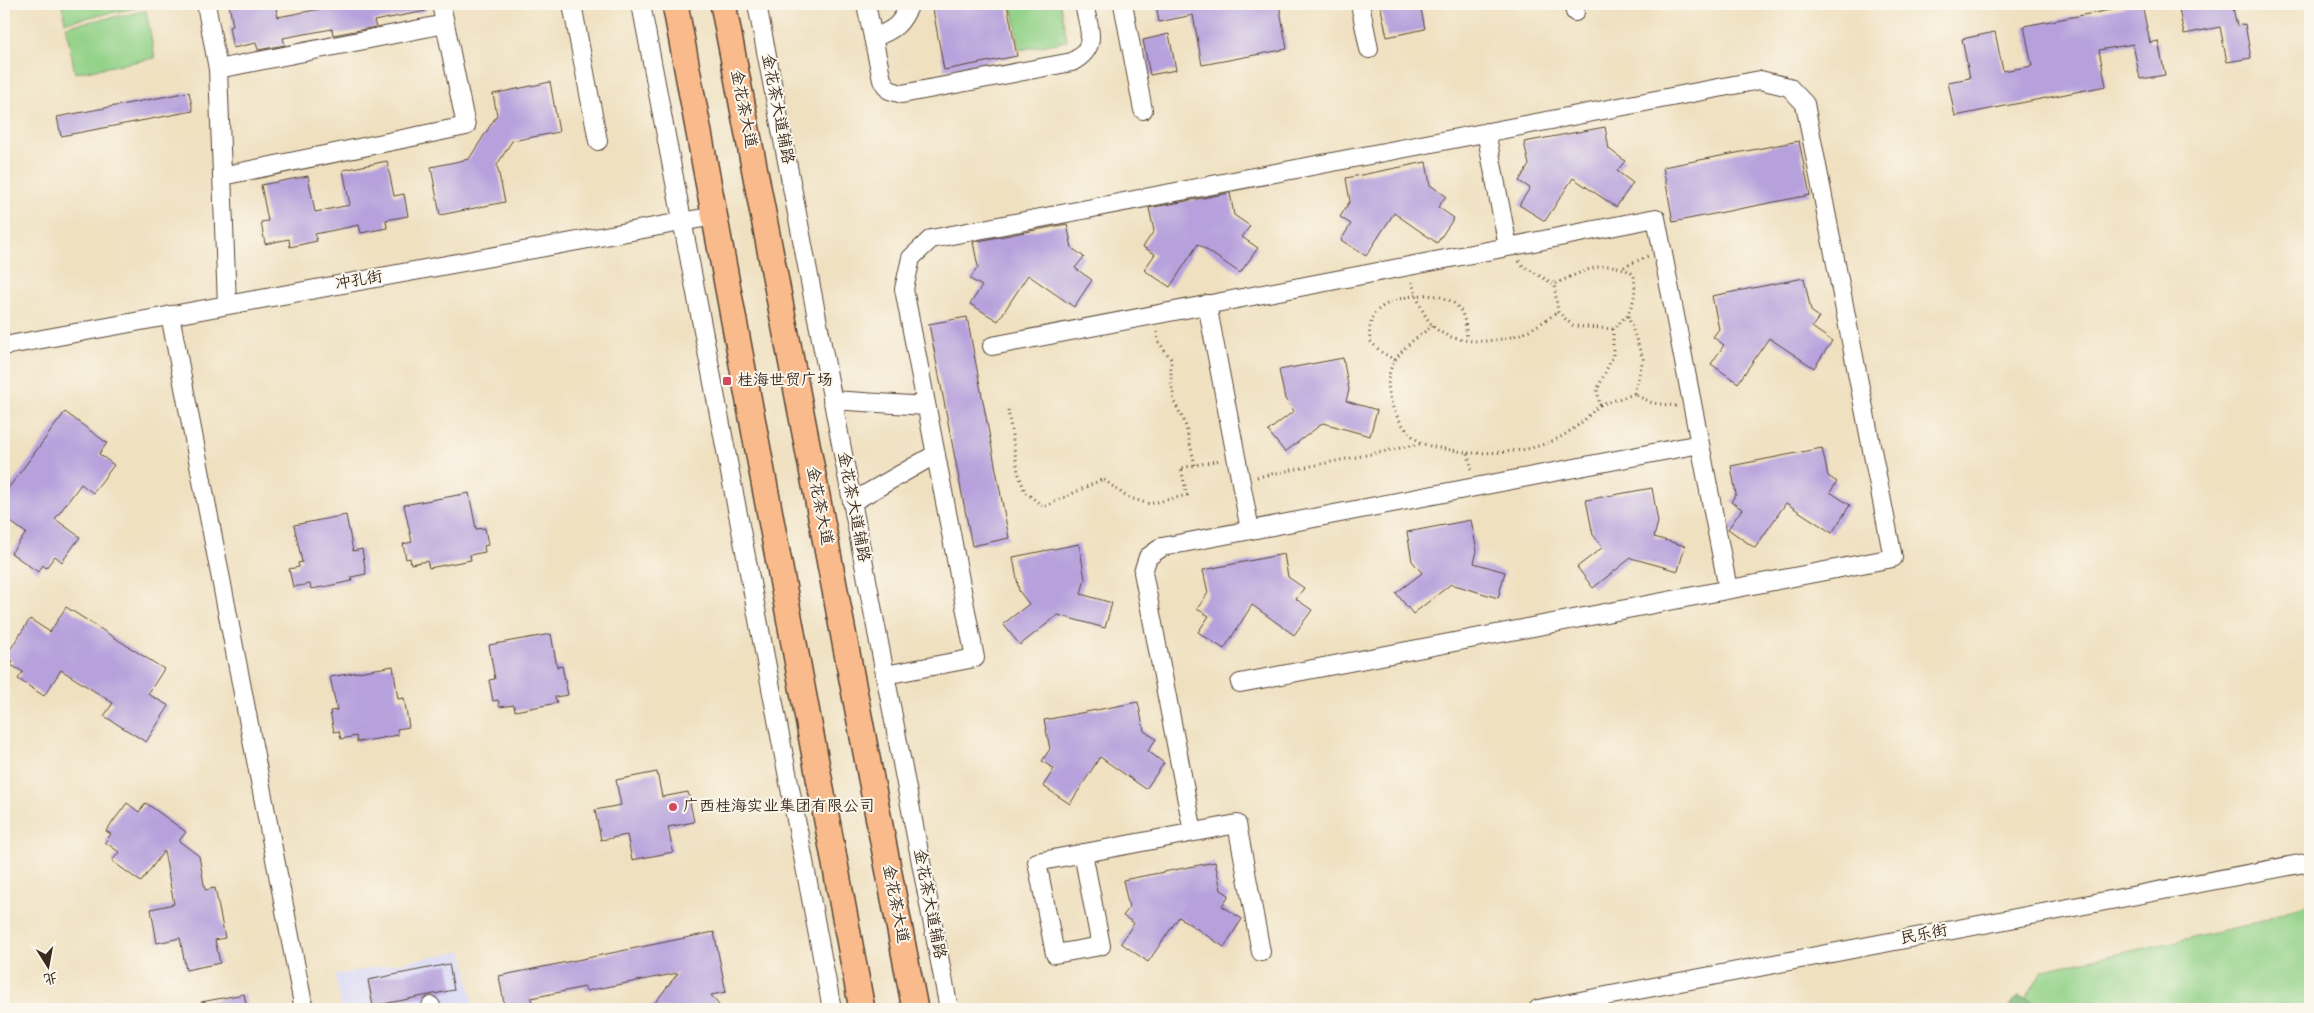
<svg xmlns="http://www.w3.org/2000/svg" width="2314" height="1013" viewBox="0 0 2314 1013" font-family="'Indie Flower','LXGW WenKai TC',sans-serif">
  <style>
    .built { fill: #d7d7f8 }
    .green { fill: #93d288; stroke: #677e53 }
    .forest { fill: #76b474; stroke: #586f49 }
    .building { fill: #b6a1dc }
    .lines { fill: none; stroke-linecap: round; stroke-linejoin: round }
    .minor-casing { stroke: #564536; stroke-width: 20 }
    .highway-casing { stroke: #564536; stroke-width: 28 }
    .path { stroke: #564536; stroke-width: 3; stroke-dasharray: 1 4; stroke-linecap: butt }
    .minor { stroke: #fff; stroke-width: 18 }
    .highway { stroke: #fabb8c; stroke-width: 25 }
    .poi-dot { fill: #d1495b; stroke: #fbf7ec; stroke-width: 2 }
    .labels { text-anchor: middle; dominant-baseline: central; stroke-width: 4; stroke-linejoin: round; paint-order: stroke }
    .street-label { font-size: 16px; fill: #3b2a1e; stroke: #fbf7ec }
    .poi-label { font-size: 16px; fill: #3b2a1e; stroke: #fbf7ec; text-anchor: start }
  </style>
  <rect width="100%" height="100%" fill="#fbf7ec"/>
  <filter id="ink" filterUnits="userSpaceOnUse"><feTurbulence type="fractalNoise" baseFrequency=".02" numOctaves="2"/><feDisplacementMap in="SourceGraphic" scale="10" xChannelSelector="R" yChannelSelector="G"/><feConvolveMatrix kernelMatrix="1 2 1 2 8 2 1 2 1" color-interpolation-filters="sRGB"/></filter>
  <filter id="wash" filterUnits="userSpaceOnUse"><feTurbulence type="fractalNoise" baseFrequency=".0096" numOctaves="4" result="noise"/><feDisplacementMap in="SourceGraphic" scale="20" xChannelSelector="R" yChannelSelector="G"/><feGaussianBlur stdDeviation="1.12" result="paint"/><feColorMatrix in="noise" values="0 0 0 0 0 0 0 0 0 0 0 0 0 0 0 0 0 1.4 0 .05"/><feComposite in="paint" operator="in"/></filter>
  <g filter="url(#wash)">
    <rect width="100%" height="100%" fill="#efe0c0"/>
    <path class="built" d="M463,951L474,1009H341L335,975Z"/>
    <path class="green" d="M62,4H140L141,7L65,22Z
      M1012,4H1060L1067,41L1020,50Z
      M146,11L155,58L75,73L66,26Z
      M2310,903V1009H2019L2043,970L2242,927Z"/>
    <path class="forest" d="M2018,996L2054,1009H2007Z"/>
    <g id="blocks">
      <path class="building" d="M229,4H275L278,17L331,7L330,4H425L426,11L374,21L376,27L333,35L332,29L283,38L285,45L258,50L256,43L233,48L229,27L233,26Z
        M932,4H1007L1017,56L944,70Z
        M1156,4H1279L1287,49L1202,65L1193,15L1159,22Z
        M1380,4H1420L1425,29L1387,37Z
        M2142,4L2150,43L2158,41L2165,75L2140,79L2133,44L2099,50L2106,86L1955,116L1948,82L1970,78L1962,39L1995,32L2003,71L2032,66L2024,26Z
        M2178,4H2232L2237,26L2245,24L2251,58L2227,62L2220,27L2184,34Z
        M1169,34L1176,70L1150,75L1143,40Z
        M550,82L559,132L512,141L497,165L505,202L440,215L431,167L469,159L497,115L493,94Z
        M189,92L193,111L61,136L57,117Z
        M1605,127L1609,149L1625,161L1617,171L1633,183L1616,207L1573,178L1545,221L1519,205L1530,188L1519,181L1529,165L1524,142Z
        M1799,141L1810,195L1673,222L1663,167Z
        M387,161L394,196L404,194L408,216L386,220L387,228L361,233L359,225L315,234L317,241L290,247L289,239L265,244L261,222L268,221L261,185L308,176L315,212L350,205L343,170Z
        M1426,162L1430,185L1446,196L1438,207L1454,218L1437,243L1394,213L1366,256L1341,240L1351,224L1340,217L1350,201L1346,178Z
        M1230,193L1234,215L1250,226L1242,237L1258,248L1240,273L1198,244L1170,287L1144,270L1155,254L1143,247L1154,231L1149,208Z
        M1067,224L1072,248L1084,257L1075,268L1092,280L1074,307L1028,275L998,321L970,304L982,286L970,279L978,267L973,242Z
        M1804,278L1811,311L1819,317L1812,327L1832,341L1814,368L1769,338L1738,383L1711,364L1724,345L1713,337L1719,329L1712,296Z
        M967,317L1009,538L972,546L929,324Z
        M1343,358L1349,390L1346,401L1377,410L1370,436L1323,423L1285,452L1268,431L1294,411L1285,399L1279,370Z
        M65,412L107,443L99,454L114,465L93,493L81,484L55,519L80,537L62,562L55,556L46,568L43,565L38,572L11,553L26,533L4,517V494Z
        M1822,448L1828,476L1837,482L1830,492L1850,505L1832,533L1786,503L1755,548L1728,529L1742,509L1731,502L1736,494L1731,466Z
        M1652,488L1658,522L1654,537L1685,546L1678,571L1631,558L1593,588L1577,567L1603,547L1593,535L1586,500Z
        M469,493L476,529L485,528L488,545L484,546L485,552L470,555L471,560L429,568L427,561L411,564L410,558L406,559L403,544L412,542L404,505Z
        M346,515L353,551L362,549L366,574L351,577L352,581L323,587L311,589L310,584L293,587L289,569L299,567L298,563L302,562L294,525Z
        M1471,520L1477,551L1474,563L1505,572L1498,598L1451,584L1413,614L1396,593L1422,573L1412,561L1407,532Z
        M1079,544L1085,579L1081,594L1112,603L1105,628L1058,615L1020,645L1003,624L1029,604L1019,591L1013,557Z
        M1284,554L1288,577L1304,588L1296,599L1312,610L1294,635L1252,605L1224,649L1198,632L1209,616L1197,609L1208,593L1203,570Z
        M66,607L164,669L148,694L169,706L146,742L104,716L113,703L61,670L44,696L18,679L23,672L11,665L13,661L6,656L30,619L50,632Z
        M551,634L557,667L562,666L568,695L555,697L557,703L515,711L514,705L500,707L498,700L493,701L489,680L495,679L489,645Z
        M393,666L398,699L404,698L409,727L397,729L398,735L371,740L357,742L356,736L341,739L339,731L334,732L330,711L337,710L330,677Z
        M1138,702L1144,731L1156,739L1148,751L1164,763L1146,789L1100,757L1070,804L1043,786L1054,769L1042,761L1050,749L1044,720Z
        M657,772L662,797L688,792L694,822L668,827L673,852L632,860L627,835L601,840L595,810L621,805L616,780Z
        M127,803L139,812L146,803L186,832L179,841L199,856L205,890L215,888L225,938L215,940L220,963L186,970L180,938L157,943L151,909L174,904L164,851L141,882L112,861L119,852L105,842L111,834L106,831Z
        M1215,862L1221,890L1229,895L1222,906L1242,919L1224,947L1179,917L1148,962L1121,943L1134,923L1123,916L1129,908L1123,880Z
        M714,932L726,992L711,995L722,1009H650L678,973L586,991L585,987L531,998L534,1009H505L499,976Z
        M449,964L454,990L373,1006L368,980Z
        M244,994L247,1009H202L201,1002Z"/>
    </g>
  </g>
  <g filter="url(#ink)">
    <use href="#blocks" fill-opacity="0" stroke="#564536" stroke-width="1"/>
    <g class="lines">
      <defs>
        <path id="minor" d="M206,4L218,69L227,305
          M572,4L598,141
          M641,4L832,1009
          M757,4L949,1009
          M866,4L882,80L889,90L902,94L1072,62C1099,47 1089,30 1084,4
          M1123,4L1143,110
          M1360,4L1369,49
          M1574,4L1575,12
          M873,38C894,30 901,25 910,4
          M218,69L445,24
          M1486,132L1508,247L1656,218L1700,444
          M222,176L466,126L441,4
          M1207,304L1250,530
          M170,315L304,1009
          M4,346L714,216
          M992,346L1508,247
          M832,400L926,406
          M852,502L936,454
          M885,675L975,658L904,289L911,258L931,239L1760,80L1789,87L1805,104L1893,558L1240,683
          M1193,832L1143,572L1148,557L1162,547L1700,444L1728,589
          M1083,853L1101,946L1055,954L1037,862L1237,824L1261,952
          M431,1006L432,1009
          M1538,1009L2310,862"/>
        <path id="highway" d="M675,4L862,1009
          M723,4L915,1009"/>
      </defs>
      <use href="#minor" class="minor-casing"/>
      <use href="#highway" class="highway-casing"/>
      <path class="path" d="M1519,261L1523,266L1554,284L1558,312L1573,326L1613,329C1632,312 1637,301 1634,275C1608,255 1581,273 1554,284
        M1624,267L1648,256
        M1412,282C1416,296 1423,316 1434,327C1455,347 1501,343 1525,332C1537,327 1548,318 1558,312
        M1628,316L1643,359L1634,394L1652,403L1677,406
        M1433,326C1420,335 1405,345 1396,359C1377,384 1396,427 1420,442C1429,448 1456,450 1468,453L1472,471
        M1613,329V356L1597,390L1600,405L1634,394
        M1157,332L1158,341L1171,359V378L1174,401L1185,423L1195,465
        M1395,360L1381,352L1370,341C1369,331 1369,319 1377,311C1395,293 1453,285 1463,316C1466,323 1466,332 1467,339
        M1008,410L1018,472L1025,492L1044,507L1103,479L1127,497L1149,504L1187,495L1181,468L1221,460
        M1468,453C1503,453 1541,452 1570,431C1581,424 1590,414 1600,405
        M1257,477L1420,444"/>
      <use href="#minor" class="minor"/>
      <use href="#highway" class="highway"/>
    </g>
  </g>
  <g class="poi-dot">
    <rect x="722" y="376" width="10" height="10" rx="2.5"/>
    <circle cx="673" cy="807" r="5"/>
  </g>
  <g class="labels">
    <g class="street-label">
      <text transform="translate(743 109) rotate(79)">金花茶大道</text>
      <text transform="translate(777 109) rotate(79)">金花茶大道辅路</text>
      <text transform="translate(359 281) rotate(-10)">冲孔街</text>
      <text transform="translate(819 506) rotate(79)">金花茶大道</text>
      <text transform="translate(853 507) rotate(79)">金花茶大道辅路</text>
      <text transform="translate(895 904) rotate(79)">金花茶大道</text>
      <text transform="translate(929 904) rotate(79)">金花茶大道辅路</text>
      <text transform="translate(1924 935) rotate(-11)">民乐街</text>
    </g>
    <g class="poi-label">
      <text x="737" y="381">桂海世贸广场</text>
      <text x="683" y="807">广西桂海实业集团有限公司</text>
    </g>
  </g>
  <rect width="2314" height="1013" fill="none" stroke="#fbf7ec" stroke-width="20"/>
  <g transform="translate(48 966) rotate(169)" stroke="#fbf7ec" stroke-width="4" paint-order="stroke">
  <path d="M0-4L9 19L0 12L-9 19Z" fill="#3b2a1e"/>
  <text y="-8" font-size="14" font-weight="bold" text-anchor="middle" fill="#3b2a1e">北</text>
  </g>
</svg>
